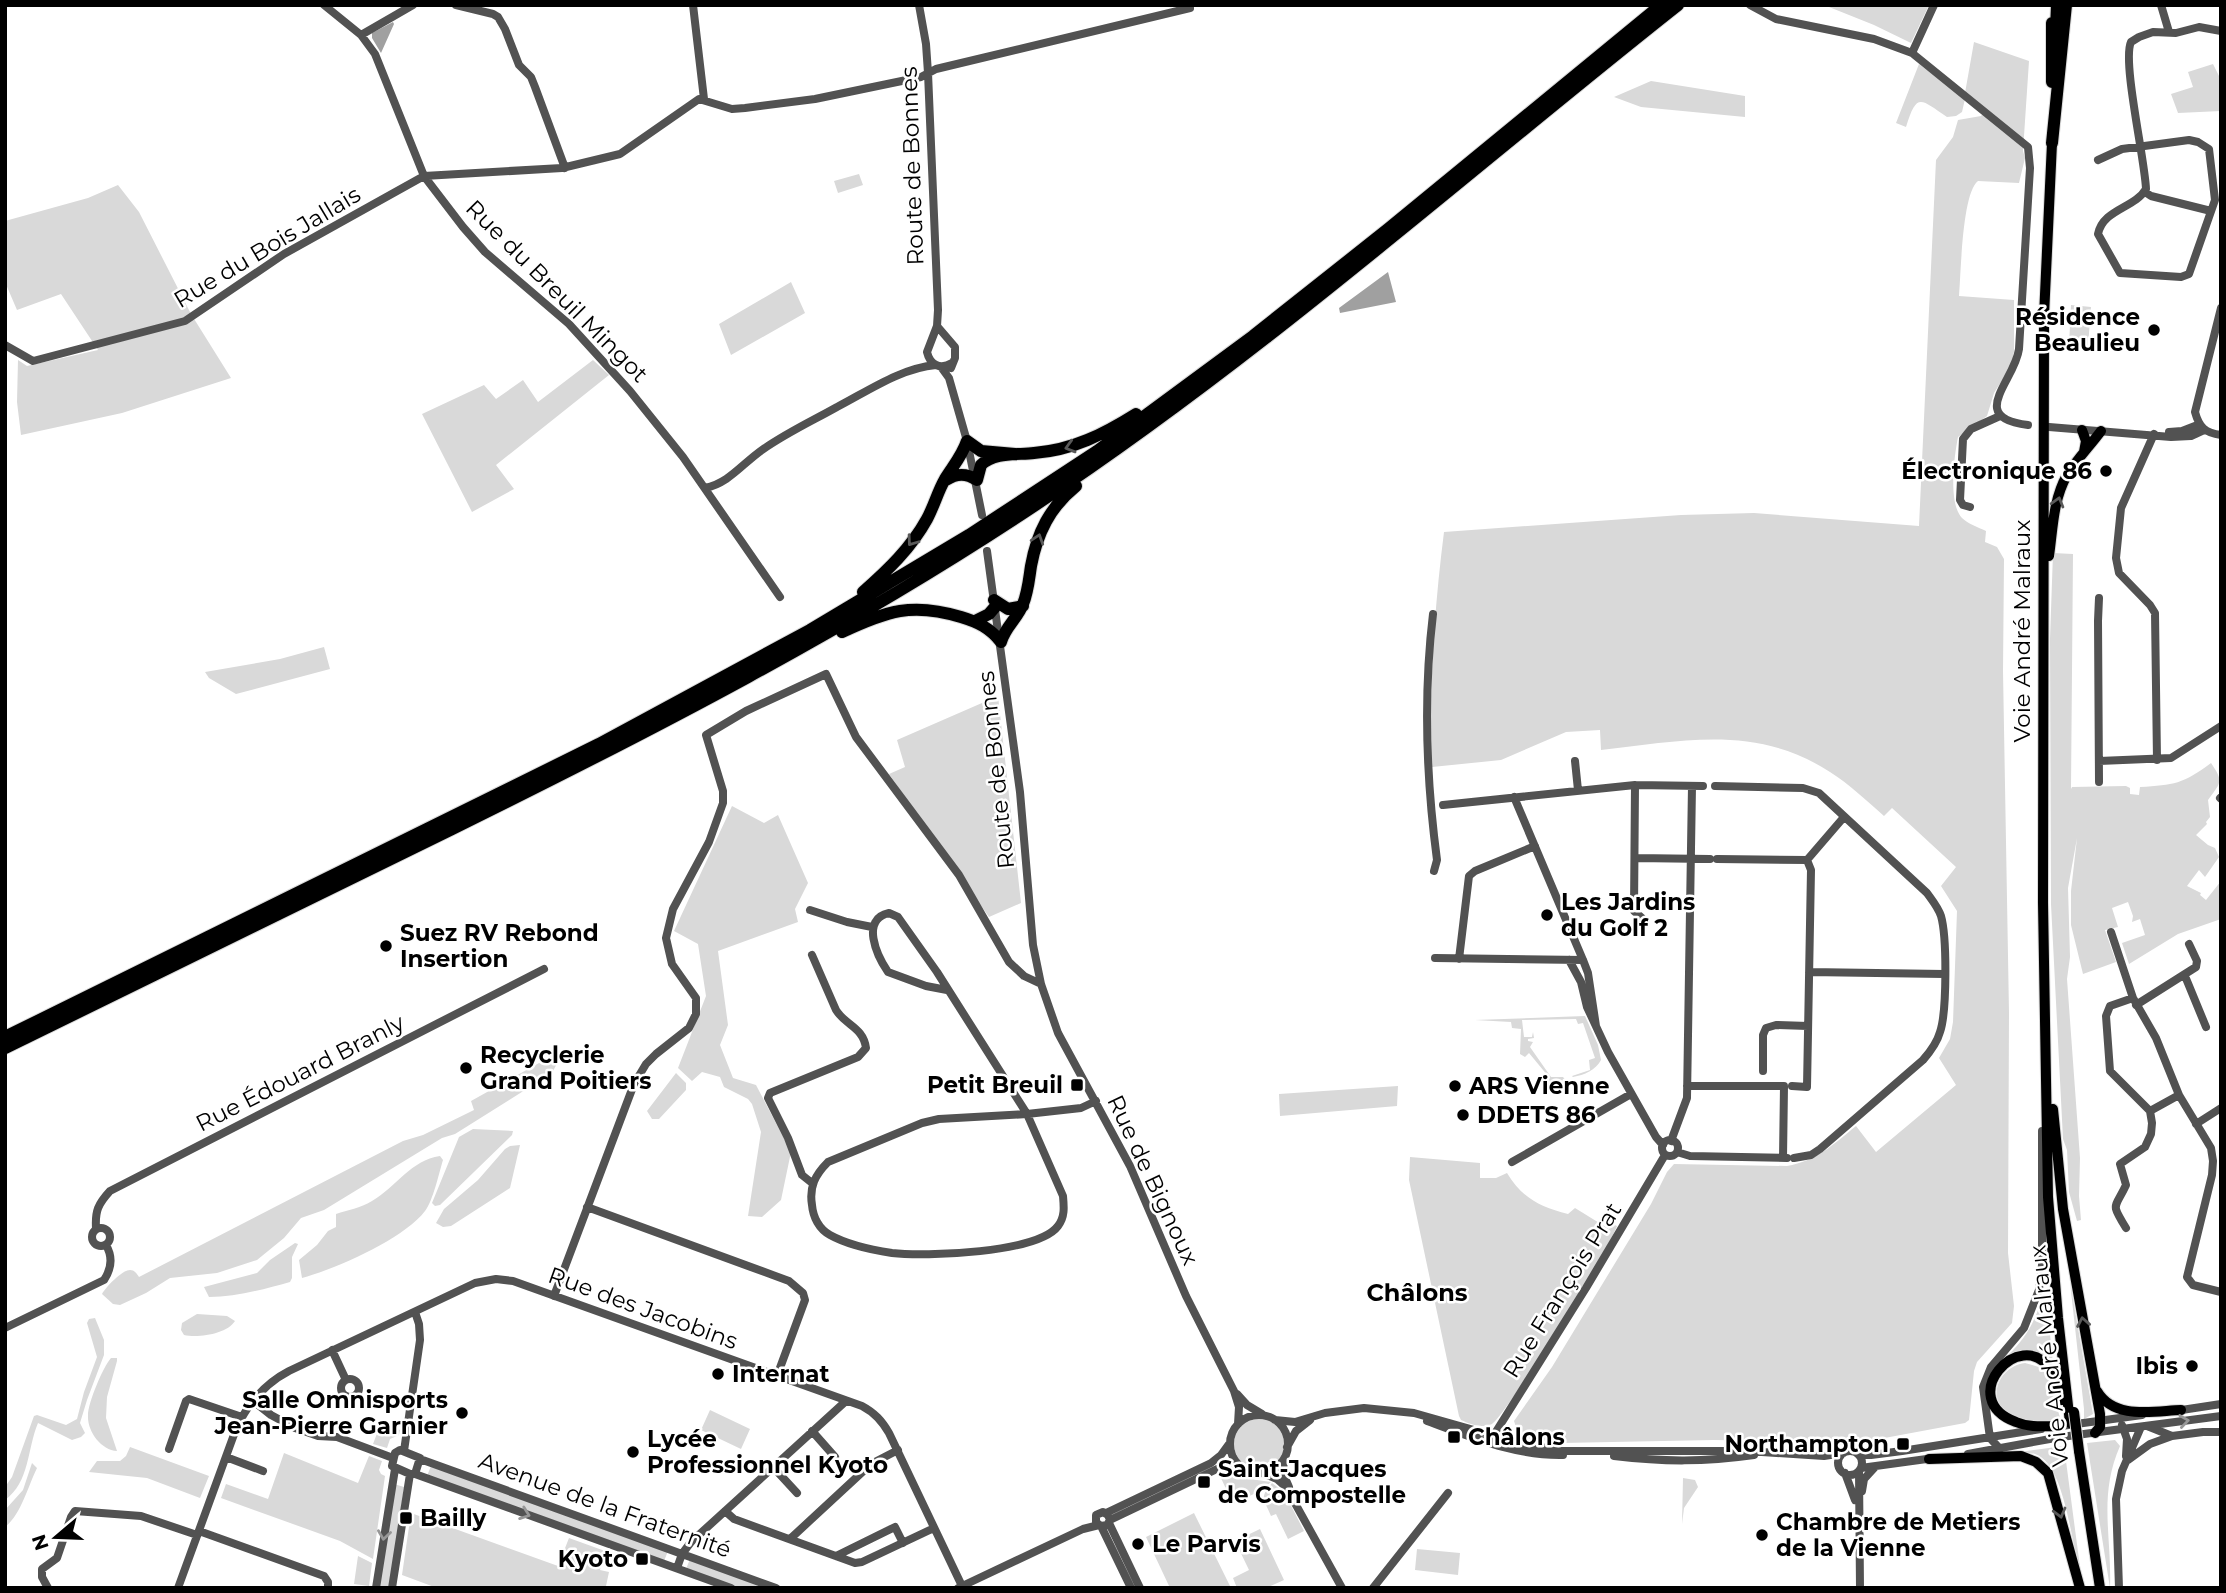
<svg xmlns="http://www.w3.org/2000/svg" width="2226" height="1593" viewBox="0 0 2226 1593" font-family="Montserrat,sans-serif">
  <style>
    .green { fill: #d9d9d9 }
    .water { fill: #a0a0a0 }
    .lines { fill: none; stroke-linecap: round; stroke-linejoin: round }
    .major-casing { stroke: #dbdbdb; stroke-width: 12 }
    .highway-casing { stroke: #dbdbdb; stroke-width: 14 }
    .minor { stroke: #525252; stroke-width: 8 }
    .major { stroke: #000; stroke-width: 10 }
    .highway { stroke: #000; stroke-width: 12 }
    .major-bridge-casing { stroke: #dbdbdb; stroke-width: 12; stroke-linecap: butt }
    .major-bridge { stroke: #000; stroke-width: 10 }
    .oneway { stroke: #595959 }
    .oneway2 { stroke: #979797 }
    .poi-dot { fill: #000; stroke: #fff; stroke-width: 2.5 }
    .labels { text-anchor: middle; dominant-baseline: central; stroke-width: 5; stroke-linejoin: round; paint-order: stroke }
    .street-label { font-size: 23px; fill: #000; stroke: #fff }
    .poi-label { font-size: 23px; font-weight: bold; fill: #000; stroke: #fff; text-anchor: start }
    .neighbourhood-label { font-size: 24px; font-weight: bold; fill: #000; stroke: #fff }
  </style>
  <rect width="100%" height="100%" fill="#fff"/>
  <path class="green" d="M1824,5H1929L1911,43L1874,25Z
    M1974,42L2029,61L2023,151L2025,158L2019,183L1978,181C1962,193 1961,273 1959,296L2014,300V352L2011,366L1994,393L1987,416L1958,437C1954,457 1948,503 1962,518C1968,524 1978,527 1986,531L1985,542L1997,547L2004,559L2003,671L2009,1013L2008,1253L2014,1306L2012,1323L1977,1362L1974,1371L1969,1420L1965,1423L1863,1442L1830,1446L1782,1441L1714,1440L1561,1443L1527,1438L1518,1433L1514,1421L1552,1367L1651,1204L1667,1172L1674,1164L1787,1166C1816,1161 1834,1144 1856,1126L1876,1152L1956,1085L1939,1058L1950,1039L1953,1022L1957,911L1941,886L1956,867L1892,808L1884,816C1867,801 1849,784 1830,772C1756,724 1683,741 1601,750L1600,730L1566,732L1501,760L1432,767C1429,688 1434,611 1444,532L1681,515L1754,513L1919,526L1936,160L1953,137L1958,120L1981,116L1985,111L1965,93Z
    M1919,64L1965,99L1962,112L1956,116L1947,117C1920,99 1917,92 1906,127L1896,123Z
    M2213,64L2221,80V111L2178,113L2171,94L2193,87L2188,72Z
    M1651,81L1745,96V117L1641,107L1614,97Z
    M859,174L863,185L838,193L834,181Z
    M118,185L139,212L191,314L231,378L122,413L21,435L17,402L18,360L27,366L98,350L61,294L17,310L5,282V221L88,198Z
    M791,282L805,313L731,355L719,324Z
    M2071,305L2091,307L2088,346L2069,345Z
    M593,360L609,375L496,465L514,489L472,512L422,414L484,385L496,399L523,380L538,402Z
    M2053,553L2073,554L2071,789L2072,787L2126,786L2130,788V794L2139,795L2140,787C2174,785 2183,784 2211,763C2224,782 2221,782 2208,800L2210,817L2206,822L2207,824L2196,835L2208,845L2215,848L2219,857L2205,877L2199,870L2187,886L2201,893L2200,895L2206,900L2221,881V919L2178,934L2129,964L2122,943L2145,935L2140,919L2132,922L2133,916L2128,902L2112,908L2118,927L2105,930L2116,962L2083,974L2071,925V891L2077,838L2068,888L2070,957L2067,979L2080,1158L2079,1196L2081,1220L2077,1221L2069,1192L2067,1150L2063,1139L2051,904L2050,639Z
    M324,647L330,669L236,694L209,678L205,672L280,659Z
    M998,696L1021,903L989,917L889,774L905,767L897,740Z
    M732,806L764,823L778,815L808,883L795,909L798,922L718,951L728,1025L720,1045L733,1078L756,1085L791,1152L781,1200L762,1217L748,1216L761,1132L752,1104L748,1099L724,1087L720,1077L702,1072L692,1081L678,1068L706,996L698,944L674,931Z
    M1585,1016L1598,1045L1601,1060C1596,1070 1584,1075 1573,1077L1568,1072L1572,1076L1590,1070L1589,1060L1595,1058L1583,1023L1578,1024L1576,1019L1522,1020L1524,1037H1532L1533,1032L1534,1038L1528,1039V1041L1533,1042L1530,1047L1551,1077H1563L1568,1083L1551,1090L1544,1079L1548,1076L1529,1053L1525,1057L1520,1054L1521,1029L1512,1028L1511,1022L1475,1020Z
    M557,1053L561,1056L552,1073L455,1134L442,1138L324,1210L301,1218L284,1238L257,1260L217,1273L170,1278L146,1293L120,1305L113,1304L102,1294C106,1287 122,1270 130,1270C135,1270 137,1274 139,1277L403,1141L423,1135L474,1110L471,1101Z
    M676,1073L686,1083V1090L659,1119H652L647,1111Z
    M1398,1086L1397,1106L1280,1116L1279,1094Z
    M473,1129L513,1131L512,1135L440,1205L435,1206L432,1203L459,1137Z
    M520,1145L510,1188L451,1226L443,1227L436,1223L444,1209L478,1180L505,1149L510,1146Z
    M440,1156L443,1160C439,1173 433,1201 425,1211C404,1239 335,1269 302,1278L299,1260L317,1245L328,1231L336,1227V1214C348,1210 360,1208 372,1201C396,1187 411,1160 440,1156Z
    M1410,1157L1480,1163V1178H1496L1507,1173C1522,1198 1540,1207 1568,1214L1575,1208L1609,1229L1612,1224L1617,1226C1609,1248 1505,1417 1492,1424C1482,1429 1470,1424 1461,1420L1459,1416L1409,1180Z
    M295,1243L298,1244L292,1257V1278L290,1282C265,1289 236,1297 209,1297L204,1287L257,1273L270,1260Z
    M2070,1282L2093,1414L2084,1419V1409Z
    M2045,1287L2053,1363C2040,1351 2026,1349 2008,1355C2029,1336 2039,1313 2045,1287Z
    M197,1314L227,1316L235,1321C227,1334 199,1338 184,1335L181,1330L182,1323Z
    M95,1318L104,1340V1355L87,1400L80,1423L85,1433L81,1437L72,1440L38,1423C27,1449 30,1482 5,1500V1487L12,1477L34,1416L37,1415L66,1425L77,1419L84,1392L97,1357L87,1323L89,1319Z
    M111,1358H117V1361L107,1397L106,1418L117,1451C101,1450 87,1431 88,1415C88,1403 103,1367 111,1358Z
    M2025,1363L2039,1367L2048,1376L2061,1421C2045,1420 2025,1423 2011,1415C1984,1400 1999,1366 2025,1363Z
    M710,1410L750,1429L741,1449L701,1430Z
    M1234 1444a25 25 0 1 1 50 0a25 25 0 1 1-50 0Z
    M381,1423L400,1430L399,1435L390,1439L387,1448L373,1444Z
    M2115,1440L2120,1446C2098,1496 2112,1537 2110,1588L2087,1443Z
    M2064,1446L2080,1567C2070,1541 2065,1464 2035,1454C2024,1451 2008,1455 1997,1455Z
    M130,1447L209,1476L200,1498L147,1478L89,1472L97,1461H120L126,1456Z
    M284,1453L358,1483L369,1456L382,1461L379,1470L381,1474L385,1476L373,1559L340,1541L221,1498L226,1484L268,1499Z
    M32,1463L37,1468C28,1486 21,1515 5,1527V1510L23,1490Z
    M431,1466L668,1551L664,1561L427,1476Z
    M1234,1472L1250,1479L1271,1482L1262,1490L1233,1504L1221,1478Z
    M1683,1478L1695,1480L1698,1487L1684,1508L1682,1524Z
    M1272,1483L1284,1492L1304,1531L1288,1539L1276,1514L1271,1516C1264,1499 1259,1498 1272,1483Z
    M394,1484L404,1487L390,1588H379Z
    M411,1513L558,1566L569,1538L605,1551L600,1570L609,1572L606,1586L609,1588H437L402,1575Z
    M1194,1513L1231,1588H1170L1146,1537Z
    M1260,1529L1284,1580L1266,1588H1237L1233,1578L1249,1570L1235,1541Z
    M1417,1549L1460,1553L1458,1575L1415,1570Z
    M358,1556L372,1563L369,1586L354,1584Z
    M690,1559L768,1588H737L686,1569Z"/>
  <path class="water" d="M393,22L394,24L381,53L372,38V33Z
    M1388,272L1396,302L1340,313L1339,308Z"/>
  <g class="lines">
    <defs>
      <path id="major" d="M2052,143L2044,316L2043,903L2048,1197L2058,1318L2070,1423
        M2082,430L2086,441L2084,452
        M2049,556C2053,528 2053,500 2067,475C2077,459 2090,446 2101,431
        M2053,1109L2063,1209L2100,1414V1427L2095,1433
        M2097,1391C2114,1420 2153,1411 2181,1410
        M2059,1426C2045,1426 2030,1428 2016,1422C1954,1399 2020,1325 2050,1369C2056,1377 2059,1390 2062,1400
        M2079,1451L2100,1588
        M1929,1459L2021,1456L2036,1462L2048,1473L2080,1588"/>
      <path id="highway" d="M2056,29L2057,5
        M2052,82V23
        M2052,143L2066,5
        M946,480C957,473 966,473 977,480L981,465C994,452 1017,455 1034,453C1073,450 1104,434 1136,414
        M863,592C888,570 911,548 927,519C934,506 938,491 945,479C953,466 962,456 967,441L981,451L1015,454
        M994,600L1008,609L1023,606
        M975,621L989,614L995,607
        M842,632C887,611 912,602 961,617C978,622 990,628 1001,642
        M1001,642C1005,627 1018,618 1023,604C1028,592 1029,579 1031,566C1037,533 1050,507 1076,486
        M5,1037L599,744L810,630L969,535L1097,451L1253,336L1388,229L1661,5
        M5,1048C154,975 303,903 452,829C651,731 849,629 1034,506C1262,355 1464,174 1678,5"/>
    </defs>
    <use href="#major" class="major-casing"/>
    <use href="#highway" class="highway-casing"/>
    <path class="minor" d="M324,5L361,35L375,54L424,176L463,227L485,252L569,324L630,391L683,457L780,597
      M456,5L493,14L498,17L505,29L519,65L531,77L535,87L565,168
      M693,5L704,99
      M919,5L926,44L928,73L938,310L937,326L927,352C930,365 940,370 952,363
      M1750,5L1776,19L1874,39L1912,53L2028,147L2030,168L2019,349C2015,381 1966,418 2028,425
      M2161,5L2169,32
      M361,35L413,5
      M1912,53L1934,5
      M2098,160L2122,149L2189,140L2198,142L2209,149L2215,200L2189,274L2181,277L2120,273L2098,234C2103,209 2135,208 2146,189C2145,160 2122,61 2131,42L2139,37L2153,32L2176,33L2199,27L2221,31
      M2145,192L2151,196L2211,211
      M2221,308L2195,412C2199,427 2205,433 2221,435
      M937,326L955,347V358L951,368
      M5,345L33,361L185,321L284,254L424,176L562,168L620,154L699,99L732,109L745,108L815,99L921,77L936,69L1190,8
      M941,367L949,378L967,441L982,515
      M2049,427L2171,437L2191,436L2204,430
      M2169,432L2182,431L2200,424
      M2154,434L2121,508L2116,558L2119,573L2150,605L2155,613L2157,760
      M705,488C729,483 742,464 762,450C786,433 812,421 837,407C868,391 901,368 936,365
      M1970,507L1963,505L1960,500L1963,439L1971,429L2000,416
      M987,551L1020,792L1033,945L1041,984L1058,1033L1130,1166L1186,1296L1234,1391L1239,1407L1238,1424
      M1433,614C1423,697 1426,777 1437,860L1434,871
      M1575,761L1578,790
      M2099,761L2171,758L2221,726
      M2099,782L2098,621L2099,598
      M1715,786L1803,788L1819,793L1927,893C1932,900 1938,907 1941,916C1947,937 1947,1012 1940,1032C1937,1043 1930,1052 1923,1060L1820,1149L1811,1155L1794,1158
      M1514,797L1583,960L1588,973L1596,1026
      M2220,798L2221,799
      M1443,805L1635,785
      M1635,858L1710,859
      M1717,859L1807,860L1844,817
      M810,910L847,922L872,927
      M1642,918L1634,911L1635,785L1703,786
      M2111,932L2133,998L2156,1038L2179,1095L2211,1148L2213,1161L2212,1175L2187,1277L2193,1285L2221,1292
      M812,955L836,1010C846,1026 863,1027 866,1048L858,1057L770,1093L768,1098L788,1138L802,1175L812,1183
      M1435,958L1583,960
      M1459,959L1469,876L1475,871L1535,846
      M1569,960L1581,982L1587,1007L1608,1052L1656,1137L1663,1145
      M1809,972L1944,974
      M2185,976L2206,1027
      M947,990L926,986L888,972C877,956 860,919 889,913L898,917L937,972L1027,1114L1081,1108L1096,1101
      M2136,1005L2196,967L2197,961L2189,944
      M1763,1071V1035L1766,1028L1776,1025L1808,1026
      M1687,1086H1784L1783,1158
      M1792,1086L1807,1087L1811,870L1807,860
      M2150,1111L2179,1095
      M1027,1114L1063,1196C1064,1207 1065,1217 1058,1226C1038,1253 925,1257 892,1253C872,1250 848,1245 830,1235C819,1229 813,1217 812,1205C809,1187 815,1175 828,1162L922,1123L939,1119Z
      M2196,1124L2221,1108
      M1662 1148a8 8 0 1 1 16 0a8 8 0 1 1-16 0Z
      M1671,1141L1687,1098L1692,786
      M1677,1152L1690,1156L1787,1158
      M1512,1162L1631,1094
      M587,1207L789,1281L803,1293L805,1300L777,1376
      M92 1237a9 9 0 1 1 18 0a9 9 0 1 1-18 0Z
      M96,1228C95,1211 98,1204 110,1191L544,969
      M2126,1228C2110,1202 2115,1209 2126,1185L2120,1164L2145,1147L2151,1134L2152,1123L2150,1111L2110,1071L2106,1016L2110,1006L2133,998
      M554,1296L634,1084L646,1064L656,1054L689,1028L696,1014V998L672,964L666,938L673,909L709,842L723,803V791L706,735L746,711L826,674L856,737L959,875L1009,962L1024,976L1041,984
      M5,1328L104,1280C112,1268 113,1257 106,1245
      M332,1350L346,1380
      M341 1388a9 9 0 1 1 18 0a9 9 0 1 1-18 0Z
      M1237,1394L1247,1405L1262,1414
      M252,1400L271,1415L295,1428L318,1436L337,1437L393,1458
      M2175,1411L2221,1404
      M1230 1444a29 29 0 1 1 58 0a29 29 0 1 1-58 0Z
      M1275,1420L1295,1422L1325,1413L1364,1408L1414,1413L1520,1443L1562,1451H1747L1824,1456L1843,1453
      M1427,1421C1472,1437 1515,1456 1563,1455
      M2122,1425L2127,1439L2126,1456
      M2147,1426L2172,1436L2203,1432H2221
      M2054,1427L2142,1415
      M812,1431L835,1457
      M1492,1438L1586,1288L1665,1155
      M1287,1447L1296,1431L1310,1420
      M169,1449L186,1401L189,1399L242,1417
      M2000,1449L1990,1438L1983,1387L1991,1367L2024,1328L2039,1290L2042,1265V1131
      M400,1450L420,1458L415,1474H410L392,1466L395,1453Z
      M404,1451L420,1340L419,1324L415,1312
      M1838 1463a12 12 0 1 1 24 0a12 12 0 1 1-24 0Z
      M1858,1454L1871,1455L1902,1451L2041,1429
      M1968,1454L2061,1437L2221,1416
      M1614,1456C1665,1462 1704,1462 1754,1455
      M226,1457L263,1471
      M420,1459L776,1588
      M1284,1459L1283,1473L1289,1487
      M2128,1460L2150,1444L2172,1436
      M773,1467L797,1493
      M1861,1468L1934,1458
      M1859,1471L1860,1588
      M1262,1473L1277,1479L1286,1487L1342,1588
      M1845,1473L1855,1500
      M415,1474L731,1588
      M1862,1491L1864,1479L1875,1467
      M725,1511L734,1519L855,1563L862,1562L934,1528
      M1106,1513L1211,1463L1221,1455L1229,1444
      M1110,1520L1217,1469L1232,1466L1242,1468
      M1109,1523L1140,1588
      M1101,1526L1107,1525L1110,1520L1108,1515L1103,1512L1096,1515V1522L1101,1526L1131,1588
      M199,1531L324,1576L328,1582V1588
      M790,1539L871,1464L898,1450
      M836,1556L895,1527L903,1543
      M677,1568L682,1554L691,1542L846,1401
      M48,1588L42,1577V1569L57,1558L71,1517L75,1511L141,1516L197,1535
      M178,1588L236,1429C248,1403 264,1384 289,1371L475,1283L496,1279L513,1281L862,1406C875,1413 882,1421 889,1433L962,1586
      M376,1588L395,1469
      M392,1588L410,1474
      M958,1588L1083,1529L1099,1525
      M1373,1588L1448,1493
      M2119,1588L2116,1499L2122,1471L2141,1427"/>
    <use href="#major" class="major"/>
    <use href="#highway" class="highway"/>
    <defs>
      <path id="major-bridge" d="M2074,1412L2079,1451"/>
    </defs>
    <use href="#major-bridge" class="major-bridge-casing"/>
    <use href="#major-bridge" class="major-bridge"/>
  </g>
  <defs><path id="oneway-chevron" d="M-2-3.5L2.5 0L-2 3.5" fill="none" stroke-width="1.6" stroke-linecap="round" stroke-linejoin="round" transform="scale(1.75)"/></defs>
  <g class="oneway">
    <use href="#oneway-chevron" transform="translate(1070 447) rotate(164)"/>
    <use href="#oneway-chevron" transform="translate(2058 502) rotate(-74)"/>
    <use href="#oneway-chevron" transform="translate(1038 539) rotate(-72)"/>
    <use href="#oneway-chevron" transform="translate(912 541) rotate(126)"/>
    <use href="#oneway-chevron" transform="translate(2083 1322) rotate(-100)"/>
    <use href="#oneway-chevron" transform="translate(2060 1513) rotate(75)"/>
  </g>
  <g class="oneway2">
    <use href="#oneway-chevron" transform="translate(2184 1421) rotate(-8)"/>
    <use href="#oneway-chevron" transform="translate(525 1514) rotate(20)"/>
    <use href="#oneway-chevron" transform="translate(384 1535) rotate(98)"/>
  </g>
  <g class="poi-dot">
    <circle cx="2154" cy="330" r="7"/>
    <circle cx="2106" cy="471" r="7"/>
    <circle cx="1547" cy="915" r="7"/>
    <circle cx="386" cy="946" r="7"/>
    <circle cx="466" cy="1068" r="7"/>
    <rect x="1070" y="1078" width="14" height="14" rx="3.5"/>
    <circle cx="1455" cy="1086" r="7"/>
    <circle cx="1463" cy="1115" r="7"/>
    <circle cx="2192" cy="1366" r="7"/>
    <circle cx="718" cy="1374" r="7"/>
    <circle cx="462" cy="1413" r="7"/>
    <rect x="1447" y="1430" width="14" height="14" rx="3.5"/>
    <rect x="1896" y="1437" width="14" height="14" rx="3.5"/>
    <circle cx="633" cy="1452" r="7"/>
    <rect x="1197" y="1475" width="14" height="14" rx="3.5"/>
    <rect x="399" y="1511" width="14" height="14" rx="3.5"/>
    <circle cx="1762" cy="1535" r="7"/>
    <circle cx="1138" cy="1544" r="7"/>
    <rect x="635" y="1552" width="14" height="14" rx="3.5"/>
  </g>
  <g class="labels">
    <g class="street-label">
      <text transform="translate(912 166) rotate(-92)">Route de Bonnes</text>
      <text transform="translate(267 247) rotate(-31)">Rue du Bois Jallais</text>
      <text transform="translate(557 291) rotate(45)">Rue du Breuil Mingot</text>
      <text transform="translate(2022 631) rotate(-90)">Voie André Malraux</text>
      <text transform="translate(996 770) rotate(-96)">Route de Bonnes</text>
      <text transform="translate(300 1073) rotate(-27)">Rue Édouard Branly</text>
      <text transform="translate(1153 1180) rotate(65)">Rue de Bignoux</text>
      <text transform="translate(1562 1290) rotate(-58)">Rue François Prat</text>
      <text transform="translate(643 1308) rotate(20)">Rue des Jacobins</text>
      <text transform="translate(2049 1356) rotate(-96)">Voie André Malraux</text>
      <text transform="translate(605 1505) rotate(20)">Avenue de la Fraternité</text>
    </g>
    <g class="poi-label">
      <text x="2140" y="317" text-anchor="end">Résidence<tspan x="2140" dy="26">Beaulieu</tspan></text>
      <text x="2092" y="471" text-anchor="end">Électronique 86</text>
      <text x="1561" y="902">Les Jardins<tspan x="1561" dy="26">du Golf 2</tspan></text>
      <text x="400" y="933">Suez RV Rebond<tspan x="400" dy="26">Insertion</tspan></text>
      <text x="480" y="1055">Recyclerie<tspan x="480" dy="26">Grand Poitiers</tspan></text>
      <text x="1063" y="1085" text-anchor="end">Petit Breuil</text>
      <text x="1469" y="1086">ARS Vienne</text>
      <text x="1477" y="1115">DDETS 86</text>
      <text x="2178" y="1366" text-anchor="end">Ibis</text>
      <text x="732" y="1374">Internat</text>
      <text x="448" y="1400" text-anchor="end">Salle Omnisports<tspan x="448" dy="26">Jean-Pierre Garnier</tspan></text>
      <text x="1468" y="1437">Châlons</text>
      <text x="647" y="1439">Lycée<tspan x="647" dy="26">Professionnel Kyoto</tspan></text>
      <text x="1889" y="1444" text-anchor="end">Northampton</text>
      <text x="1218" y="1469">Saint-Jacques<tspan x="1218" dy="26">de Compostelle</tspan></text>
      <text x="420" y="1518">Bailly</text>
      <text x="1776" y="1522">Chambre de Metiers<tspan x="1776" dy="26">de la Vienne</tspan></text>
      <text x="1152" y="1544">Le Parvis</text>
      <text x="628" y="1559" text-anchor="end">Kyoto</text>
    </g>
    <g class="neighbourhood-label">
      <text x="1417" y="1292">Châlons</text>
    </g>
  </g>
  <rect width="2226" height="1593" fill="none" stroke="#000000" stroke-width="14"/>
  <g transform="translate(56 1537) rotate(251)" stroke="#ffffff" stroke-width="5" paint-order="stroke">
  <path d="M0-5L12 26L0 18L-12 26Z" fill="#000000"/>
  <text y="-10" font-size="19" font-weight="bold" text-anchor="middle" fill="#000000">N</text>
  </g>
</svg>
